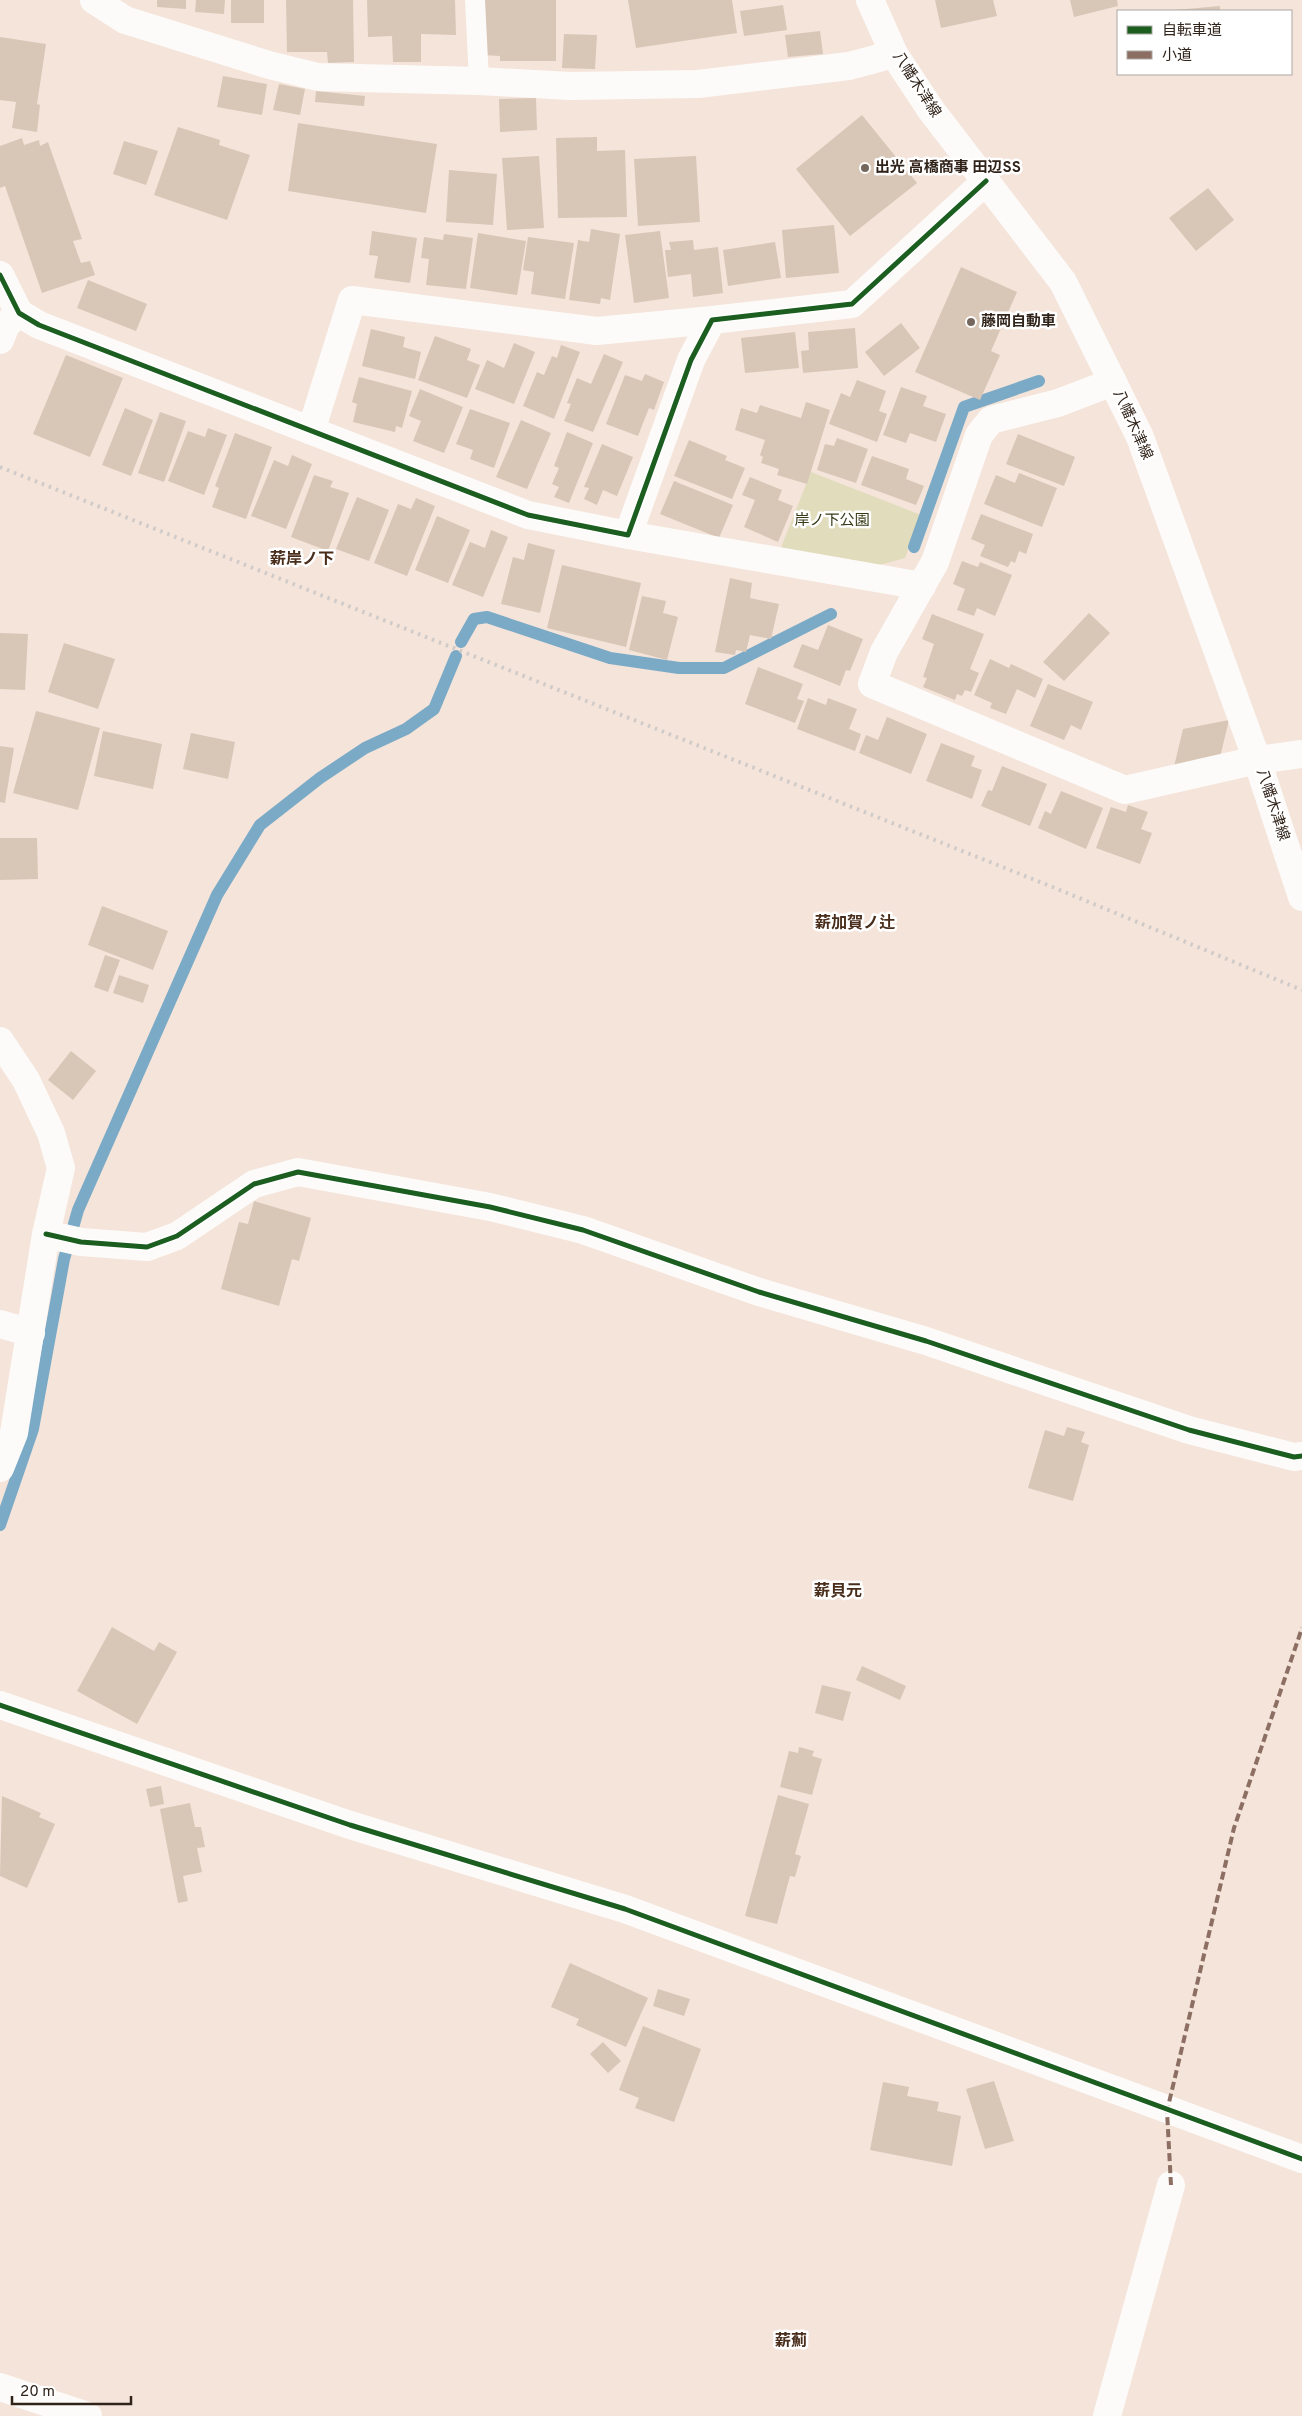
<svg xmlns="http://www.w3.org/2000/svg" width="1302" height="2416" viewBox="0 0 1302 2416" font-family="Overpass,'Noto Sans JP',sans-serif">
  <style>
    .green { fill: #e1dcbc }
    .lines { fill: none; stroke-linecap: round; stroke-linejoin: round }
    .stream { stroke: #7baac7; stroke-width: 12 }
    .building { fill: #d8c7b7 }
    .service { stroke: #fdfbf9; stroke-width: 20 }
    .minor { stroke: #fdfbf9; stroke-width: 28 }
    .primary { stroke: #fdfbf9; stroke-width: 28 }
    .rail { stroke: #d0cbc8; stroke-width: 4; stroke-dasharray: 2.5 5; stroke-linecap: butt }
    .quiet { stroke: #8d6e63; stroke-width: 4; stroke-dasharray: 8 4; stroke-linecap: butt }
    .cycleway-casing { stroke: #fff; stroke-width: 8 }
    .cycleway { stroke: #1b5e20; stroke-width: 5 }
    .poi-dot { fill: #75675d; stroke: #fff; stroke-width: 2 }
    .labels { text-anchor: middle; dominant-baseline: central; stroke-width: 5; stroke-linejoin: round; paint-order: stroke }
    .street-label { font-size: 15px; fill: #30231a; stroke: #fff }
    .poi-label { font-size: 15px; font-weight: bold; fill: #30231a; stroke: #fff; text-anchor: start }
    .park-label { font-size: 15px; fill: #383a18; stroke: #fff }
    .neighbourhood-label { font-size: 16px; font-weight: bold; fill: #492e1c; stroke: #fff }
  </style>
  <rect width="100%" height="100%" fill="#f4e4da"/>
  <path class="green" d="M811,472L921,515L905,558L872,567L780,550Z"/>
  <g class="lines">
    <path class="stream" d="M914,547L964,407L1039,381
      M461,642L474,619L487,617L610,658L679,668H724L831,614
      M0,1525L33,1429L64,1259L78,1210L217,895L260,825L320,778L365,748L406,729L434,709L456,656"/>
  </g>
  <path class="building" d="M157,0H186V9L157,7Z
    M196,0H225L224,14L195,12Z
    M231,0H264V23H231Z
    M286,0H353L354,62L328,63L327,52H287Z
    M367,0H455L456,35L421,34V62H393L392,36L368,37Z
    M482,0H556V61H500V56L483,55Z
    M628,0H732L737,33L636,48Z
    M935,0H993L997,16L941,28Z
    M1070,0H1117L1118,6L1074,17Z
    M783,5L787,30L744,36L740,11Z
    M1220,6V11H1176L1175,10Z
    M820,31L823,54L788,57L785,35Z
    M564,34L597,35L595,69L562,68Z
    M0,37L46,44L37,104L40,105L37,132L12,128L16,102L0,100Z
    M223,76L267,84L262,115L217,107Z
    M279,84L305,89L300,115L273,110Z
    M316,91L365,96L364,106L315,102Z
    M536,98L537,130L500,132L499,99Z
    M862,115L917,183L850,236L796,169Z
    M298,123L437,144L426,213L288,191Z
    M178,127L220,140L219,145L250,155L227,220L154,195Z
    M597,137V151L625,150L627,217L558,218L556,138Z
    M22,138L24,145L39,140L40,146L48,142L82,239L73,241L81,263L90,261L95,275L42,293L5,186L0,188V146Z
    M124,141L158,151L146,185L113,174Z
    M539,156L544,228L507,230L502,158Z
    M696,156L700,222L638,226L634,159Z
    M449,170L497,174L493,225L446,222Z
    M1208,188L1234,220L1196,251L1169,218Z
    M834,225L839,273L786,278L782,230Z
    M591,229L620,234L610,300L601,298L600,304L569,300L578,240L589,242Z
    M372,231L417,238L410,283L374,278L378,256L369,255Z
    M660,231L669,298L634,303L625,235Z
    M478,233L526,241L517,295L470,288Z
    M444,234L473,238L466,289L426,285L429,259L421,258L424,237L443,240Z
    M528,237L574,243L565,299L531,294L534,272L523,270Z
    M693,240L694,250L718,247L723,293L693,297L691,274L668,277L665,250H671L669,242Z
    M775,242L781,278L728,286L723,250Z
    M961,267L1017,292L991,351L1000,355L980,400L915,372Z
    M88,280L147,304L136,331L77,308Z
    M901,323L920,348L884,376L865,352Z
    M855,328L858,368L803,373L801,351L809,350L808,332Z
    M371,329L405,337L403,347L421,352L415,379L362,366Z
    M795,332L799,368L745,373L741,338Z
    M435,336L471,349L467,360L480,365L467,398L418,380Z
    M514,343L535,352L514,404L475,389L487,360L504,368Z
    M561,345L580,352L554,419L523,406L537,372L544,375L552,356L557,358Z
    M604,354L623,362L593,432L564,421L571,404L567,403L577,378L591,384Z
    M66,355L123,378L90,457L33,434Z
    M645,374L664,382L654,410L649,408L638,436L606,424L625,375L642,381Z
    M359,377L412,391L402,428L396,426L395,432L353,422L357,404L352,402Z
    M857,380L886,391L879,411L887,414L877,442L829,424L841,393L850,397Z
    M901,387L927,396L923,406L946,414L936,442L910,433L906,443L883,435Z
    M420,389L463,407L444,453L413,441L421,421L409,416Z
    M806,402L830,410L807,484L777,475L779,469L761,463L763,457L760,455L765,440L735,430L741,408L757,413L760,405L801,418Z
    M125,408L153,420L131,476L102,465Z
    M470,409L510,423L494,468L470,459L473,450L456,444Z
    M160,412L186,421L164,482L138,473Z
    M521,420L551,433L527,489L496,477Z
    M208,428L227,435L204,495L168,481L188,431L205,437Z
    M567,432L593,443L569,503L554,497L559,487L552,484L559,468L554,466Z
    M235,433L272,447L246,519L212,507L219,488L215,486Z
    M1018,434L1075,457L1064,486L1006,464Z
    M837,438L868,449L856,483L817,470L825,444L834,446Z
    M689,440L727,456L725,460L745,468L732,499L674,476Z
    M602,444L633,457L617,496L603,490L597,505L584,499L589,488L584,487Z
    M292,455L312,464L286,529L251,516L274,460L288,466Z
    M872,456L909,469L906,479L924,486L916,505L861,485Z
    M1019,473L1057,488L1042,527L984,504L996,475L1015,483Z
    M314,475L333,481L330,487L349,493L328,551L291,537Z
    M750,477L782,490L778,500L793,506L778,542L744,527L755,500L742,495Z
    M674,481L733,505L719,538L660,514Z
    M357,497L389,510L369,561L336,549Z
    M416,498L435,506L407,576L374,563L398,504L411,509Z
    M981,514L1033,534L1026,554L1019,551L1015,563L1011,561L1008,567L980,556L985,545L971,539Z
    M437,516L470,530L448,583L415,570Z
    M491,530L508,537L483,597L452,585L470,542L485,548Z
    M528,543L555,550L540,613L501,604L513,557L524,560Z
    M962,561L978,567L980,562L1012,575L995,616L977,608L974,616L957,610L965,589L953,584Z
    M562,565L641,583L626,647L547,628Z
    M730,578L752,583L750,598L779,604L771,639L750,635L746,652L736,650L735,655L715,652Z
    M642,596L666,601L663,613L678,617L667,660L629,650Z
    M1089,613L1110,633L1064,681L1043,662Z
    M932,614L984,634L970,669L979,673L971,692L965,690L962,696L957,694L955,700L923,687L927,678L923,677L934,644L922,639Z
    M828,625L863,639L850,671L846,670L840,686L793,667L802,644L818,650Z
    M0,633L28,634L25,690L0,689Z
    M64,643L115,659L98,709L48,692Z
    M990,659L1009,668L1011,664L1043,679L1035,698L1017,689L1006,714L990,708L992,703L974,695Z
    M758,667L803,684L797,699L804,701L795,723L745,704Z
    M1048,684L1093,702L1081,730L1071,725L1064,740L1030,726Z
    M808,698L826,705L828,698L857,709L849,729L861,734L855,751L797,729Z
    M36,711L100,728L78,810L13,793Z
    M887,717L927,734L911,774L859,753L866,735L878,740Z
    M1229,720L1219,761L1172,775L1183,729Z
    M103,731L162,744L153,789L94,776Z
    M191,733L235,742L228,779L183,769Z
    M941,743L975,756L971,766L982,770L972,799L926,781Z
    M0,746L14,748L5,803L0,802Z
    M1002,766L1047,784L1030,826L981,806L988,790L992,791Z
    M1061,791L1103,808L1086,849L1038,828L1045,811L1051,814Z
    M1128,805L1148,812L1141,829L1152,833L1140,864L1096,848L1111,807L1126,812Z
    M0,838H37L38,879L0,880Z
    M102,906L168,931L153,970L88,945Z
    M105,955L120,960L108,992L94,987Z
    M119,975L149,985L143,1003L113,993Z
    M71,1051L96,1071L73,1100L48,1080Z
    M254,1201L311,1218L299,1261L292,1259L279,1306L221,1289L239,1222L248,1224Z
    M1067,1427L1085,1432L1081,1442L1089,1445L1073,1501L1028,1488L1045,1430L1064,1436Z
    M112,1627L154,1651L159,1642L177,1652L137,1724L77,1691Z
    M862,1666L906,1686L900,1700L856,1680Z
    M822,1685L851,1692L843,1721L815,1713Z
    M799,1747L814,1751L812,1756L822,1759L812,1795L780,1787L789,1751L798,1753Z
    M161,1786L164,1804L150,1807L146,1789Z
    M778,1795L809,1804L795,1854L801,1856L795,1877L790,1876L777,1924L745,1916Z
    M2,1796L41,1813L39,1817L55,1824L27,1888L0,1876Z
    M190,1803L195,1827H201L205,1847L197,1848L202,1872L183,1876L188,1901L178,1903L160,1809Z
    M570,1963L648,1998L626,2047L576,2025L579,2019L551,2007Z
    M658,1989L690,1999L684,2016L653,2006Z
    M643,2026L701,2049L674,2122L635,2108L639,2098L619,2090Z
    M603,2042L621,2061L608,2073L590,2054Z
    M994,2081L1014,2141L985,2149L966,2089Z
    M883,2082L909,2087L907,2096L939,2102L937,2111L961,2116L952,2166L870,2150Z"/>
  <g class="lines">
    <path class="service" d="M475,0L479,81"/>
    <path class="minor" d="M94,0L125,20L269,65L318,77L479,81L570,86L698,84L849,66L894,54
      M0,275L19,313L39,325L528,515L628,535L691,360L712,320L852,304L986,181
      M0,340L6,325L19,313
      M1113,382L1058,403L991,420L979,435L935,562L884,652L872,684L1125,790L1257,760L1302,754
      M311,431L352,300L597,331L712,320
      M628,535L922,586
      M0,1041L26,1080L51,1133L61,1168L46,1234L14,1433L0,1468
      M46,1234L81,1242L147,1247L177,1236L254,1184L298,1172L490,1207L583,1230L759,1292L926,1341L1189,1430L1294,1457L1302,1456
      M0,1324L31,1333
      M0,1705L350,1825L625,1909L1302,2159
      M0,2387L88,2416
      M1107,2416L1171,2185"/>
    <path class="primary" d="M870,0L894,54L931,110L1063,282L1140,437L1257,760L1302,897"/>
    <path class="rail" d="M0,467L1050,886L1302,990"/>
    <path class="quiet" d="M1171,2185L1167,2111L1234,1828L1302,1628"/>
    <defs>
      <path id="cycleway" d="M0,275L19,313L39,325L528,515L628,535L691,360L712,320L852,304L986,181
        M46,1234L81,1242L147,1247L177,1236L254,1184L298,1172L490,1207L583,1230L759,1292L926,1341L1189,1430L1294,1457L1302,1456
        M0,1705L350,1825L625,1909L1302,2159"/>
    </defs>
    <use href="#cycleway" class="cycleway-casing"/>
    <use href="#cycleway" class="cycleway"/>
  </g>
  <g class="poi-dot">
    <circle cx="865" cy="168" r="5"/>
    <circle cx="971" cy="322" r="5"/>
  </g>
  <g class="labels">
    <g class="street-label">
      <text transform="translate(916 85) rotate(57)">八幡木津線</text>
      <text transform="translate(1132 425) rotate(66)">八幡木津線</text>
      <text transform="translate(1272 805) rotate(72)">八幡木津線</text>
    </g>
    <g class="poi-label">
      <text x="875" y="168">出光 高橋商事 田辺SS</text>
      <text x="981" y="322">藤岡自動車</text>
    </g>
    <g class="park-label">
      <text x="832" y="521">岸ノ下公園</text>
    </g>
    <g class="neighbourhood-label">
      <text x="302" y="560">薪岸ノ下</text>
      <text x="855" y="924">薪加賀ノ辻</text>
      <text x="838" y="1592">薪貝元</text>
      <text x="791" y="2342">薪薊</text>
    </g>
  </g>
  <rect x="1117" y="10" width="175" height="65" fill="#ffffff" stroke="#aca7a3"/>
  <rect x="1127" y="26" width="25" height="8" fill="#1b5e20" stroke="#aca7a3"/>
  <text x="1162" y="35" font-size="15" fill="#30231a">自転車道</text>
  <rect x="1127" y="51" width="25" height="8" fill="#8d6e63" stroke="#aca7a3"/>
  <text x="1162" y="60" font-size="15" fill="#30231a">小道</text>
  <path d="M12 2396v8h119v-8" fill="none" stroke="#30231a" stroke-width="2.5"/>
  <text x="20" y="2396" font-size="15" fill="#30231a" stroke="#ffffff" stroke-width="4" paint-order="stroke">20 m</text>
</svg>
